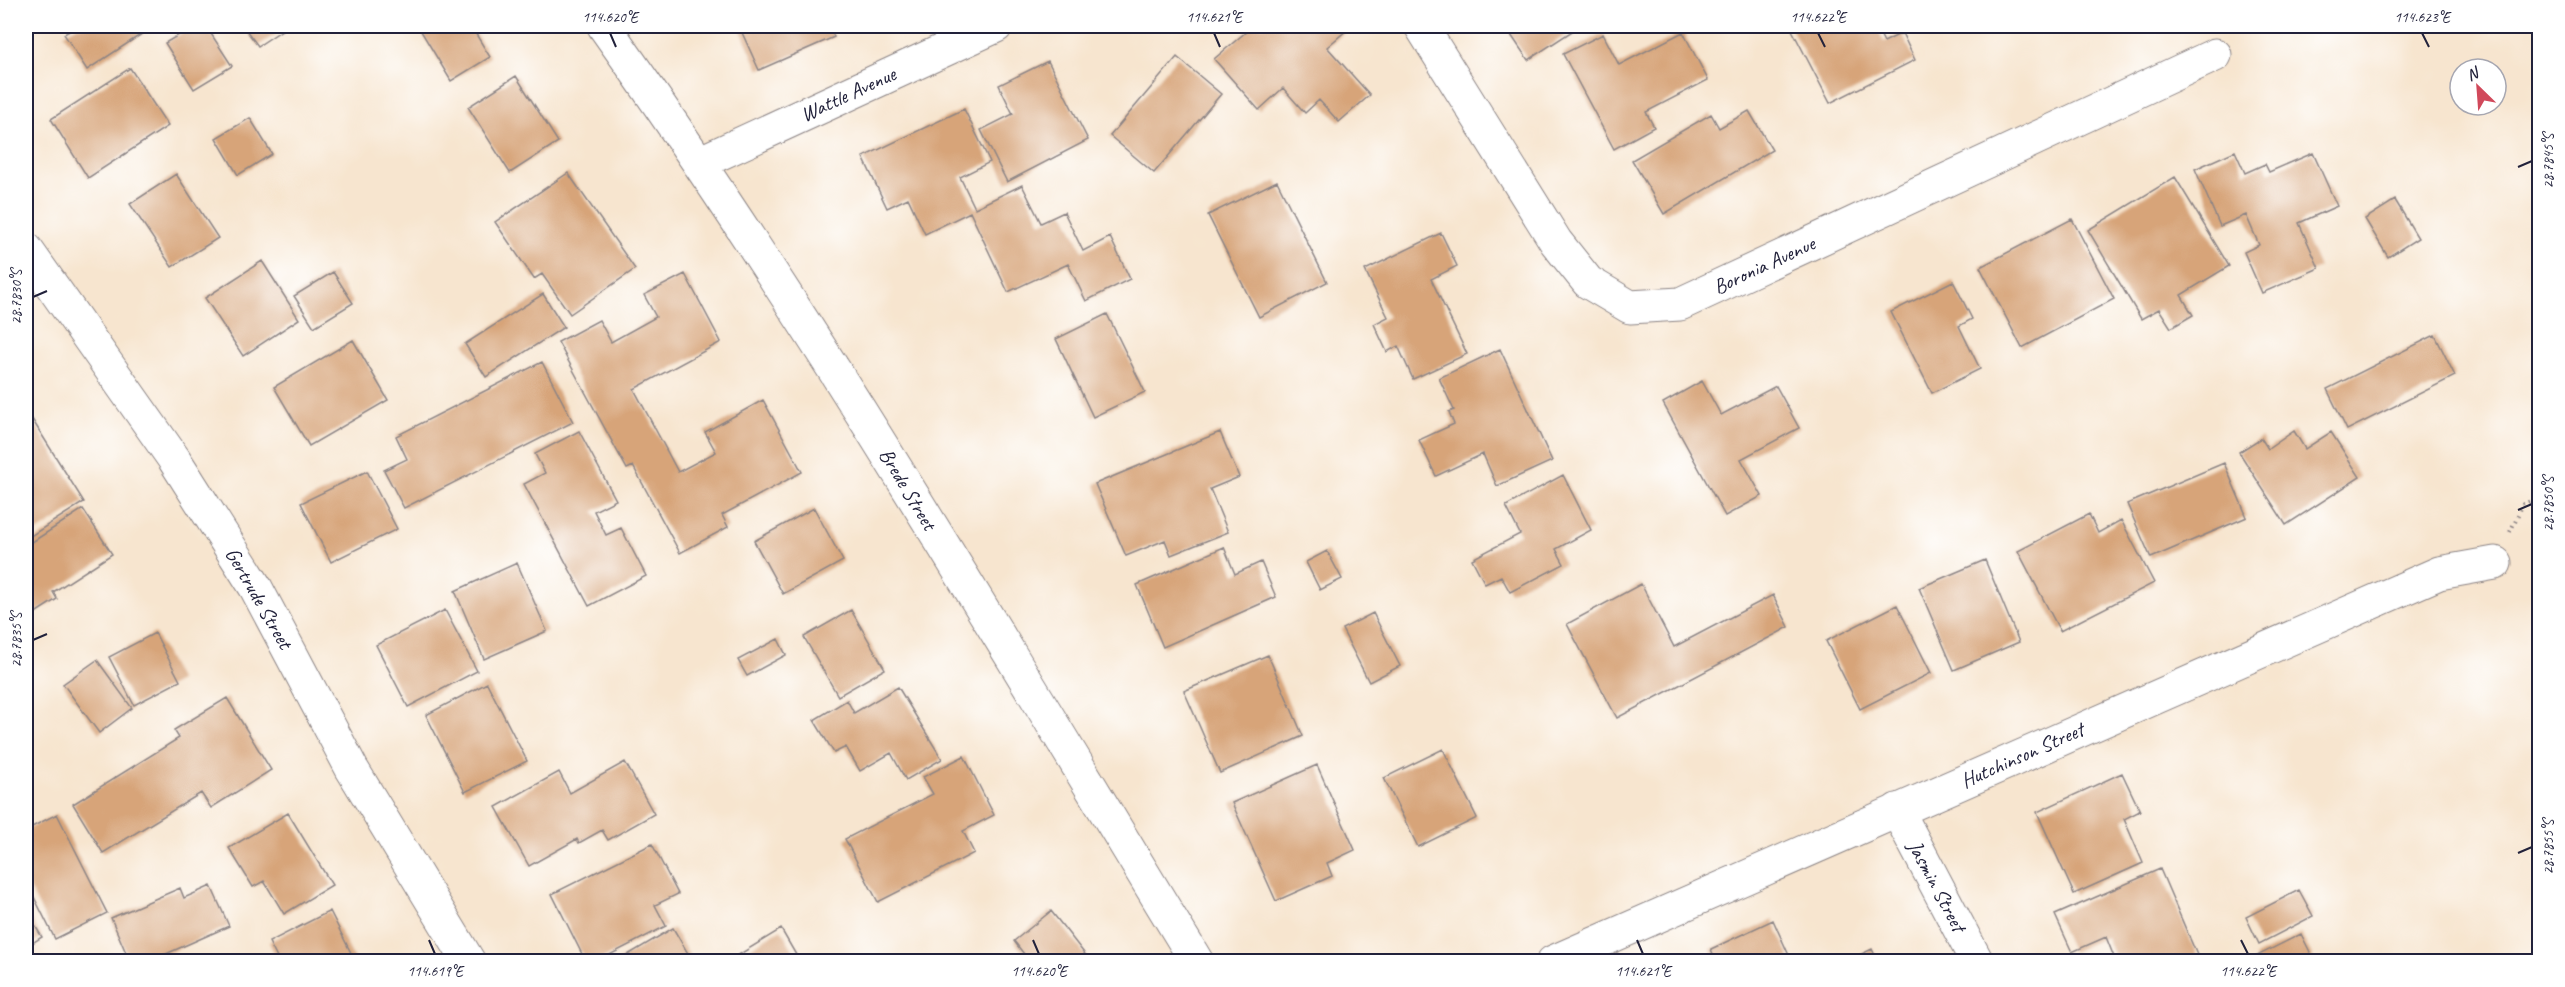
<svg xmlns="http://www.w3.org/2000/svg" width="2565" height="987" viewBox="0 0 2565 987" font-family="Caveat,sans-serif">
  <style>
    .building { fill: #d7a479 }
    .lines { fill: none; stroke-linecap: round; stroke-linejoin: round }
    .minor-casing { stroke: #8c8485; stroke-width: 35 }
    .path { stroke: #8c8485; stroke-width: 4; stroke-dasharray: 1.5 4.5; stroke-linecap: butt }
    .minor { stroke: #fff; stroke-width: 33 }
    .ticks { fill: none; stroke: #22223b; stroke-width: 2 }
    .labels { text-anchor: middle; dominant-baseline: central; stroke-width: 4.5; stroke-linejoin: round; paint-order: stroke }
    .street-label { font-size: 21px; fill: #22223b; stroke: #fff }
    .neatline { fill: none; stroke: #22223b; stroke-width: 2 }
    .ticks-label { font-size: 15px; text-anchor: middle; fill: #22223b }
  </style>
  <rect width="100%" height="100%" fill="#fff"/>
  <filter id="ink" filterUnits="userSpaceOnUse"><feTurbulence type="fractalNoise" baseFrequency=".0167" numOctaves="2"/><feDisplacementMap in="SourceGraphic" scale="12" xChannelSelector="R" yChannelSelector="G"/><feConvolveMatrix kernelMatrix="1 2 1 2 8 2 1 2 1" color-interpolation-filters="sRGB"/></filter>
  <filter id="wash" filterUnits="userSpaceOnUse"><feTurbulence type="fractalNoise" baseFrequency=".008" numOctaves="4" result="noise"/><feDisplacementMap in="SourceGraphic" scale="24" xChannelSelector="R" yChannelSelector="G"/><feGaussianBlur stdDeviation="1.35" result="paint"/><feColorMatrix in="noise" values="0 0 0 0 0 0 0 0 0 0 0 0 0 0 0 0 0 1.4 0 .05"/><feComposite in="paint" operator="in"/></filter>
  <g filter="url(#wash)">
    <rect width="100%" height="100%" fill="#f7e5cf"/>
    <g id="blocks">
      <path class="building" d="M78,26H154L87,70L64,34Z
        M194,26H206L232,66L194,89L165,43Z
        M243,26H288L258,46Z
        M418,26H471L490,57L451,81Z
        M739,26H829L834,37L759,70Z
        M1253,26H1344L1348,29L1327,47L1370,95L1339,122L1319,100L1305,113L1283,88L1259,110L1214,59Z
        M1513,26H1580L1528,60L1507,29Z
        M1790,26H1876L1884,42L1902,33L1915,60L1830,103Z
        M1683,32L1708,80L1646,112L1654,127L1614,149L1563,54L1603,34L1619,65Z
        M1177,57L1221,94L1154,173L1110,136Z
        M1048,61L1088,140L1007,182L981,130L1013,114L999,85Z
        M130,68L168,126L88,178L51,119Z
        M516,76L558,142L510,173L468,107Z
        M964,109L990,162L960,177L975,208L1022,185L1041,223L1064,212L1083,251L1110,237L1130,279L1086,301L1068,264L1008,292L970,212L925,234L908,198L887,208L863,157Z
        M1749,111L1772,150L1664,214L1632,160L1711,114L1719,128Z
        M250,118L272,154L238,175L216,138Z
        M2235,151L2245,173L2265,164L2269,172L2313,153L2337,206L2299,223L2319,268L2262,293L2244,252L2259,245L2246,215L2220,226L2195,169Z
        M568,173L635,269L570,314L542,274L534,279L495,222Z
        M176,174L218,238L172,267L130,204Z
        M2175,177L2229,266L2181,295L2193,315L2171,328L2159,309L2141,319L2088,230Z
        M1277,181L1327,282L1259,317L1208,215Z
        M2395,200L2418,238L2388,257L2365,219Z
        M2072,219L2114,299L2022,348L1980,267Z
        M1441,233L1457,266L1431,279L1467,354L1413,379L1398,346L1387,352L1374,324L1388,317L1365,270Z
        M262,261L299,319L243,356L205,298Z
        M333,272L353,303L314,327L294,296Z
        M685,274L721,342L634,389L678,472L716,452L705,432L763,400L802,472L722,515L728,527L680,553L633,466L627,469L558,342L599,320L611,342L656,317L644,295Z
        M1953,281L1972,319L1959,326L1980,369L1932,393L1891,312Z
        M543,294L564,327L486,377L465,344Z
        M1107,314L1145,392L1093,417L1056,339Z
        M2435,335L2455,376L2347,430L2327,389Z
        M353,340L388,400L309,446L274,387Z
        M1500,349L1552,461L1497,486L1483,454L1436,476L1419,440L1454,424L1449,412L1454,410L1439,378Z
        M542,362L573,422L404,508L384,470L407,459L396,436Z
        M1702,381L1721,415L1776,386L1799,428L1741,459L1762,496L1725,516L1663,403Z
        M30,416L84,502L26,539V419Z
        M579,431L616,500L594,511L606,535L621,528L646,576L589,606L524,484L545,473L535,454Z
        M2294,431L2305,449L2331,432L2360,477L2286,525L2239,452L2261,438L2268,449Z
        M1220,432L1239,477L1210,489L1228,532L1171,555L1165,540L1126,556L1095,484Z
        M2224,463L2247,517L2151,558L2127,504Z
        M367,471L397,529L331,562L301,503Z
        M1563,475L1591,530L1556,549L1564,564L1510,592L1501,576L1485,584L1472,559L1520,534L1506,506Z
        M814,508L843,561L783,594L754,541Z
        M83,509L112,554L53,592L57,599L26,619V546Z
        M2089,514L2098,533L2121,520L2154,583L2060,631L2018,551Z
        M1224,547L1235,574L1261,562L1276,597L1163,647L1137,585Z
        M1327,551L1342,579L1320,590L1306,562Z
        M1985,560L2019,642L1954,670L1919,588Z
        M517,563L547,631L484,659L455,591Z
        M1641,584L1674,647L1773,595L1789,627L1617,718L1567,624Z
        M1897,605L1931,673L1860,709L1826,641Z
        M445,610L477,671L408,707L376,645Z
        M851,610L885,669L838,696L804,637Z
        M1373,613L1400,666L1369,682L1342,629Z
        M155,633L180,681L134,705L109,657Z
        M778,639L786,655L747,676L738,660Z
        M1268,655L1303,736L1220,773L1184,691Z
        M97,660L132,708L99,733L63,684Z
        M487,683L527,761L465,792L426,715Z
        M898,687L942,759L906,780L891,753L860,771L846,747L834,753L814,720L847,700L854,713Z
        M227,698L271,770L211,808L201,793L103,853L73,804L179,738L174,730Z
        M1443,749L1477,818L1418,847L1384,778Z
        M964,756L994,815L963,831L974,853L878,902L845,839L933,794L923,777Z
        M625,762L654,814L608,840L602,830L579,843L577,839L529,866L496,807L559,772L570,793Z
        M1317,765L1355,850L1327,863L1332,876L1276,901L1232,803Z
        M2122,773L2140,811L2124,819L2143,863L2074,894L2037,812Z
        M288,813L332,885L284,914L264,881L253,887L229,848Z
        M57,814L107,913L55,939L26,881V830Z
        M652,844L678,894L655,905L666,926L596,962H586L552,894Z
        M2160,869L2200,962H2116L2106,937L2072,952L2055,915Z
        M211,886L229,926L148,962H130L111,918L180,888L184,898Z
        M2299,890L2313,916L2259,944L2246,917Z
        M26,911L42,937L26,947Z
        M330,911L355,961L279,962L269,942Z
        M1051,911L1091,962H1030L1014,941Z
        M1773,920L1792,962H1716L1711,949Z
        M673,928L693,962H616Z
        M781,929L799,960L727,962Z
        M2301,934L2315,962H2257L2255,957Z
        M1872,949L1878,962H1845Z"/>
    </g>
  </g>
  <g filter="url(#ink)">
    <use href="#blocks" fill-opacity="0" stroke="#8c8485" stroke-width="1.5"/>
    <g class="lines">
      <defs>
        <path id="minor" d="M604,26C818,327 1004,646 1197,962
          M1421,26L1556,242L1588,282L1630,307L1680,304L2215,55
          M701,162L996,26
          M26,249L174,459L256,588L352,769L469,962
          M1897,810L1977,962
          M1553,962L2439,573L2495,563"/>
      </defs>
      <use href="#minor" class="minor-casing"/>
      <path class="path" d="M2510,532L2523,504L2540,497"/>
      <use href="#minor" class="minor"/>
    </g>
  </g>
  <path class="ticks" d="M610,33L616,47M1214,33L1220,47M1818,33L1825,47M2422,33L2429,47M2518,167L2532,161M33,297L47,291M2518,510L2532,504M33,640L47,634M2518,853L2532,847M429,940L435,954M1033,940L1039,954M1637,940L1643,954M2241,940L2248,954"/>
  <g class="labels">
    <g class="street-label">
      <text transform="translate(848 94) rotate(-25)">Wattle Avenue</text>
      <text transform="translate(1764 265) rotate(-25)">Boronia Avenue</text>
      <text transform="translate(908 489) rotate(59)">Brede Street</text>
      <text transform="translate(259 598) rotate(60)">Gertrude Street</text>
      <text transform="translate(2022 755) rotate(-24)">Hutchinson Street</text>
      <text transform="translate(1937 886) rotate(62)">Jasmin Street</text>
    </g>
  </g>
  <rect width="2565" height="987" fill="none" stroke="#fff" stroke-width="66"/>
  <g transform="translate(2478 87) rotate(335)"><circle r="28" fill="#ffffff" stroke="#a7a7b1" stroke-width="1.5"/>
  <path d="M0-4.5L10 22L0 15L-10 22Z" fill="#d1495b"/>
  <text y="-9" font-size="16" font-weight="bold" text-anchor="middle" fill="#22223b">N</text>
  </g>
  <rect x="33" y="33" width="2499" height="921" class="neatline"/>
  <g class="ticks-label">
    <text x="610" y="22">114.620°E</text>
    <text x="1214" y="22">114.621°E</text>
    <text x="1818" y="22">114.622°E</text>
    <text x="2422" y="22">114.623°E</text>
    <text transform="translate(2548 161) rotate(-90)" y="5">28.7845°S</text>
    <text transform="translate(16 297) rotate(-90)" y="5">28.7830°S</text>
    <text transform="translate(2548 504) rotate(-90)" y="5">28.7850°S</text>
    <text transform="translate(16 640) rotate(-90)" y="5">28.7835°S</text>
    <text transform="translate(2548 847) rotate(-90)" y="5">28.7855°S</text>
    <text x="435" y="976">114.619°E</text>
    <text x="1039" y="976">114.620°E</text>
    <text x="1643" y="976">114.621°E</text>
    <text x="2248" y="976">114.622°E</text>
  </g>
</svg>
